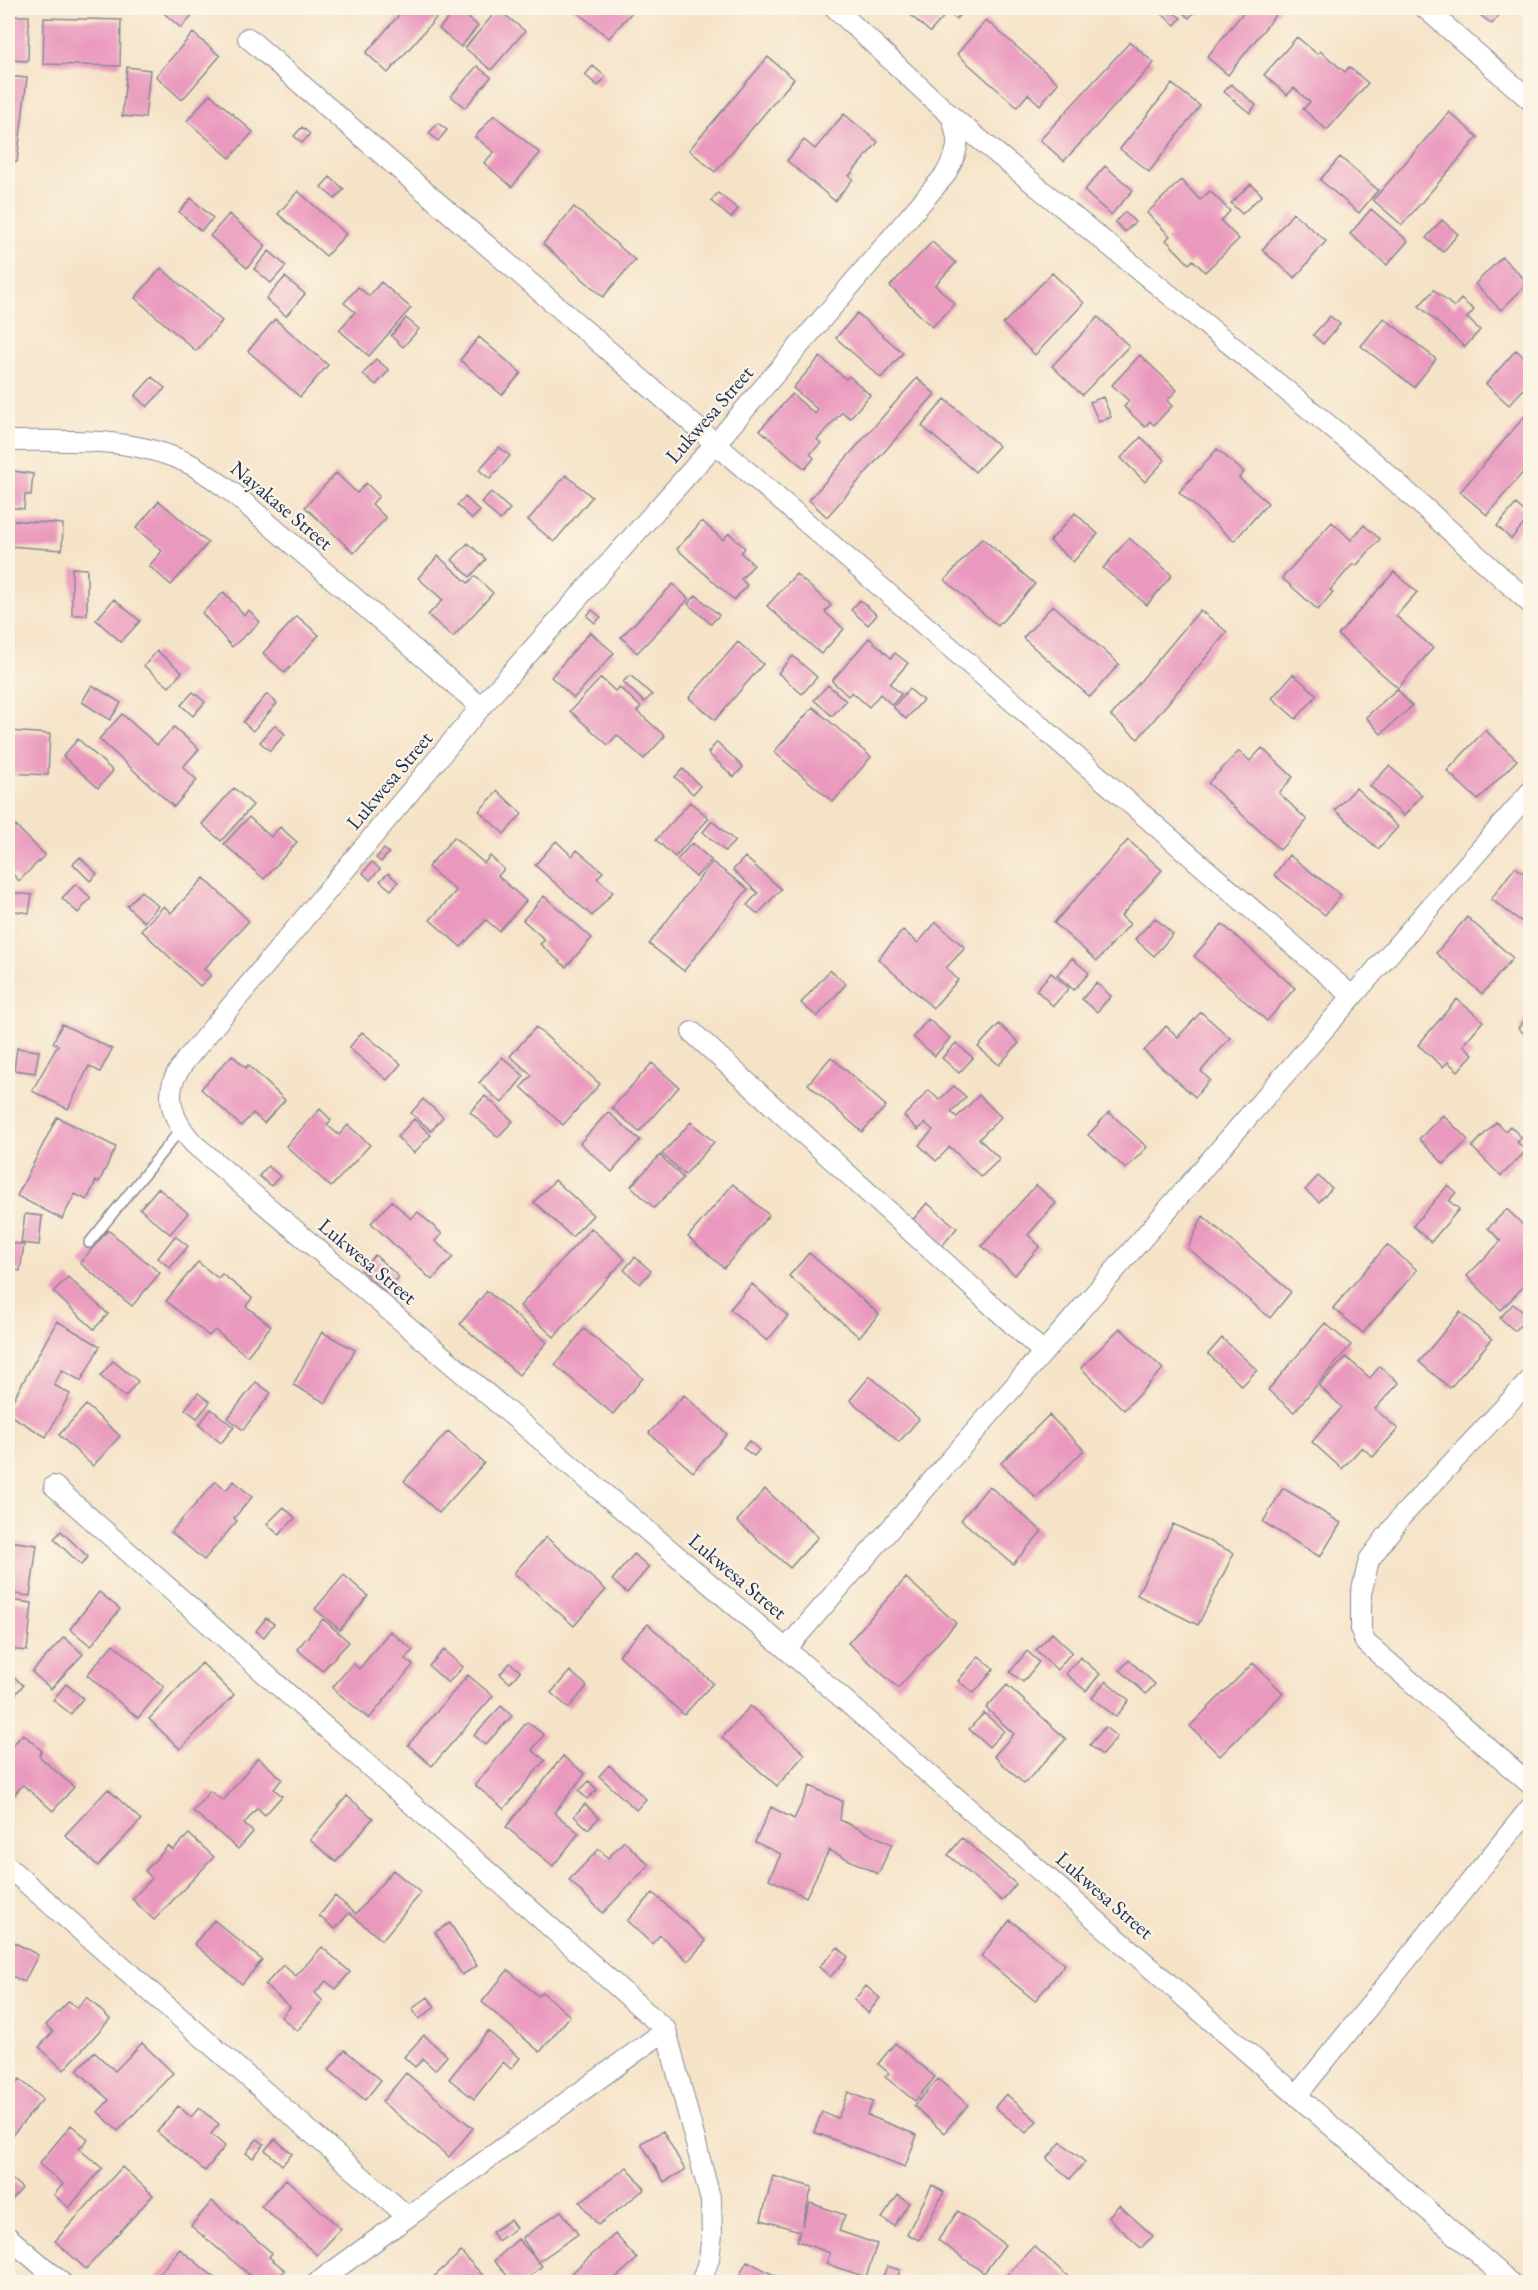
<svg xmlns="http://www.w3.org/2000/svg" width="1538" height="2290" viewBox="0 0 1538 2290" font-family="'EB Garamond',serif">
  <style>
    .building { fill: #ea99be }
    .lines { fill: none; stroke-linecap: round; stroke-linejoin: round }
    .service-casing { stroke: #888993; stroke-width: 12 }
    .minor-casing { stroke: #888993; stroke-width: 22 }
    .service { stroke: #fff; stroke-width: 9 }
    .minor { stroke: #fff; stroke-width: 20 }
    .labels { text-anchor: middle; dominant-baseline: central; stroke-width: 4.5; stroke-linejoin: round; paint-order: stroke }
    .street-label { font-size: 21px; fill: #1b2f5e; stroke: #fcf5e5 }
  </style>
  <rect width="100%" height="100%" fill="#fcf5e5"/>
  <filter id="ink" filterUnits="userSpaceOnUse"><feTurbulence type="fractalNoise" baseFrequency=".0167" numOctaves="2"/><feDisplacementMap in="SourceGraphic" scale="12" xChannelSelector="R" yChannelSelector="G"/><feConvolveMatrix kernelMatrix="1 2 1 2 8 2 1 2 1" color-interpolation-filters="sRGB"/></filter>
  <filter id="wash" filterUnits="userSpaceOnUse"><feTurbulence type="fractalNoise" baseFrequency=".008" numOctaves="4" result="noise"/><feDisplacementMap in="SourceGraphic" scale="24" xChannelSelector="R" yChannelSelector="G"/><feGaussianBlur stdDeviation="1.35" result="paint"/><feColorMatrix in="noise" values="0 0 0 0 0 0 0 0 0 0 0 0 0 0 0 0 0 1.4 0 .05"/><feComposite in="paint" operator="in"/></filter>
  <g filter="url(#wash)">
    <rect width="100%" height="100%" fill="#f5e3c8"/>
    <g id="blocks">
      <path class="building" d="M158,8H198L181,28Z
        M405,8H445L388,73L366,53Z
        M457,8L478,26L461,47L439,29Z
        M572,8H627L632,12L609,38Z
        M913,8H966L956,19L948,12L930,32L908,13Z
        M1167,8L1181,18L1175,25L1162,14Z
        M1177,8H1198L1189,18Z
        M1247,8H1281L1228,75L1207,57Z
        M1471,8H1505L1492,24Z
        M498,9L525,31L491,70L465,48Z
        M8,16H29L28,61L8,60Z
        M44,18L121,20L120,66L43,64Z
        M986,20L1058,83L1040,105L1028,94L1017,107L957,54Z
        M193,33L220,56L182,100L156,76Z
        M1297,37L1317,54L1320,51L1345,72L1349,67L1368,83L1327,130L1303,109L1310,102L1294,88L1287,95L1264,75Z
        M1130,42L1154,63L1064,161L1040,140Z
        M768,57L794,79L715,172L689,150Z
        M477,66L491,77L465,108L451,96Z
        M593,66L606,77L598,86L585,75Z
        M127,67L150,70L145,118L122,116Z
        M8,76L27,78L17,162L8,160Z
        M1172,84L1200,106L1149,172L1120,149Z
        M1231,84L1256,105L1250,113L1224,92Z
        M210,94L253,132L230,158L187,121Z
        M1449,112L1478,137L1402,225L1373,200Z
        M844,114L878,142L849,176L853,179L835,201L787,161L804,140L815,149Z
        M494,115L540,153L512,187L484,163L494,152L475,137Z
        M438,123L447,130L438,141L429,133Z
        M302,127L310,134L302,143L294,136Z
        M1340,157L1378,190L1359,213L1320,180Z
        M1105,166L1133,190L1111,215L1084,191Z
        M330,177L344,189L335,199L321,187Z
        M1181,180L1200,200L1210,191L1230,211L1221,221L1239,239L1205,272L1193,260L1189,264L1166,240L1170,236L1147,213Z
        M1251,184L1262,195L1242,214L1231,203Z
        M298,191L346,234L326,256L278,214Z
        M718,193L738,209L731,218L711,201Z
        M191,198L213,218L201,231L179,212Z
        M574,207L635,260L603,297L543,244Z
        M1371,209L1408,241L1387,265L1350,234Z
        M1125,212L1135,222L1125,232L1115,222Z
        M1293,213L1326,241L1295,278L1262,250Z
        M229,214L266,246L247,268L210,236Z
        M1442,220L1458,234L1443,252L1426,238Z
        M932,242L956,263L935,285L955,304L932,327L890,286Z
        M269,251L286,266L271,283L254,269Z
        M1502,257L1528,283L1501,310L1475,284Z
        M161,268L222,321L196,351L135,298Z
        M1052,273L1084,303L1035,355L1003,324Z
        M285,277L305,294L286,316L266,299Z
        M381,282L411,308L369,356L339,330L355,312L344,303L358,287L369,296Z
        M1434,290L1454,307L1461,299L1474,310L1467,318L1480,330L1465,347L1419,306Z
        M857,313L903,353L881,378L836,338Z
        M1330,316L1340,324L1323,344L1313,335Z
        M1098,317L1129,346L1082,395L1052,366Z
        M406,318L419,329L403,347L391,336Z
        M1384,318L1436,359L1414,387L1361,346Z
        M275,319L328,365L300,397L248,351Z
        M479,337L521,373L502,395L460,360Z
        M1516,350L1530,362V382L1509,405L1486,384Z
        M1140,355L1177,390L1167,401L1172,406L1154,425L1150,421L1145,427L1124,407L1129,401L1112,385Z
        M820,357L846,379L849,376L870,395L850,418L842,412L817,440L821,443L810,454L814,458L805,469L760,430L792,394L815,414L818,410L793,388Z
        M376,359L389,370L376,385L363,374Z
        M152,377L165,388L147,407L135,396Z
        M917,378L935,394L827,517L809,500Z
        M1103,397L1111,417L1099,422L1090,402Z
        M945,399L999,446L975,472L922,426Z
        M1530,410V464L1487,515L1460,492Z
        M1141,437L1165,460L1145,482L1121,458Z
        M499,447L510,456L490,479L479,470Z
        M1217,449L1244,472L1239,478L1268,503L1234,541L1179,492Z
        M8,470L33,474L31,495H25L24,509L8,507Z
        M336,473L357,493L366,483L379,496L372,504L386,518L354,553L305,507Z
        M566,475L592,497L554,542L528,520Z
        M491,492L510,509L500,520L481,502Z
        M465,497L480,511L472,519L457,505Z
        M159,501L208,543L171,585L149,566L162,551L136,528Z
        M1516,504L1530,517L1511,539L1497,526Z
        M1075,513L1098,534L1073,562L1050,541Z
        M8,520L63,524L62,550L8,546Z
        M702,521L723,540L729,533L745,548L741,553L754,565L741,579L747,585L734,600L677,549Z
        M1332,522L1351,540L1364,525L1380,539L1356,566L1353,564L1330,590L1333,592L1318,610L1282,578Z
        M982,538L1035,584L998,626L945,580Z
        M1129,538L1172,575L1147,605L1103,568Z
        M468,543L486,559L470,577L452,560Z
        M438,556L468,583L475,576L493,593L453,637L428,615L443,600L418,578Z
        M72,568L87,569V615H72Z
        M1394,572L1417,592L1396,616L1433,648L1398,688L1338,635Z
        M796,574L831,605L825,612L844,629L821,654L767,606Z
        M673,584L689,599L637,653L621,637Z
        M224,592L244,615L249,610L260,622L232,647L202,613Z
        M696,595L719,615L711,624L688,604Z
        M114,599L140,621L121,642L96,620Z
        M860,600L877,615L868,625L851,610Z
        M1053,605L1119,664L1090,697L1023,638Z
        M592,610L601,617L595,623L587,616Z
        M1200,610L1227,632L1138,739L1111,716Z
        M297,616L319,635L285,673L263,653Z
        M590,632L614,653L574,698L551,677Z
        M869,638L891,658L895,653L908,663L890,684L901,694L892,705L880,694L869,707L852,692L848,696L832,681Z
        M738,642L763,664L715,720L689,698Z
        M157,651L182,672L169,687L144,666Z
        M793,656L817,677L802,694L778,673Z
        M1293,674L1317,695L1296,719L1272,698Z
        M630,675L652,695L644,702L623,682Z
        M601,678L615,691L619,687L641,707L637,711L665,736L644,759L617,735L608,745L570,711Z
        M92,685L121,703L110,720L82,702Z
        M828,685L846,701L832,716L814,700Z
        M909,689L923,700L906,719L893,707Z
        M1397,689L1412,706L1381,734L1366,717Z
        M193,692L205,702L193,716L181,705Z
        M267,694L277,703L253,731L243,722Z
        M813,707L871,757L833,802L774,752Z
        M122,714L157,745L174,727L199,749L183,767L197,780L174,807L99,739Z
        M275,725L285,734L270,751L260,742Z
        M1485,730L1517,760L1478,800L1447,771Z
        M8,731L50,734L48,775L8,773Z
        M78,739L113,771L98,788L63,756Z
        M717,742L743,767L734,777L708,753Z
        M1262,748L1293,777L1279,793L1307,820L1280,850L1208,783L1239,751L1250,761Z
        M1389,766L1422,795L1404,816L1370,786Z
        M683,769L700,786L693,794L675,777Z
        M234,788L253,805L221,841L202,824Z
        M1356,788L1398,827L1378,849L1335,810Z
        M498,791L522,814L504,834L479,811Z
        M690,802L709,818L675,857L656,840Z
        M249,817L271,837L280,827L297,842L264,879L224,844Z
        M8,818L45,855L19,881L13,874L8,879Z
        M712,821L735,841L725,851L703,832Z
        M454,837L484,863L490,856L504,869L498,876L526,901L499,931L486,920L461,947L430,920L456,891L428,867Z
        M1128,840L1162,870L1121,916L1130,924L1097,961L1054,923Z
        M556,841L572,856L577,850L603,872L597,878L613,892L592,916L535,865Z
        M692,843L711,860L696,877L677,860Z
        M384,849L389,853L381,862L376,858Z
        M1289,855L1341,895L1325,915L1274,875Z
        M80,857L97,874L90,881L73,864Z
        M745,857L781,889L758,914L747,905L758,893L733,870Z
        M372,862L380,869L370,880L363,873Z
        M712,862L748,889L684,971L649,944Z
        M1515,867L1530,878V928L1491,899Z
        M388,873L398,882L391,890L380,881Z
        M204,878L249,921L204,969L211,975L200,986L141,930L164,906L171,913Z
        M76,884L91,898L78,913L62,898Z
        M141,891L158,906L144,922L127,906Z
        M8,892L32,895L29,913L8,910Z
        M544,896L592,938L566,967L540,944L545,940L523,920Z
        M1467,917L1513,958L1482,994L1436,953Z
        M1155,918L1173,934L1154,956L1135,939Z
        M936,922L965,948L946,968L958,980L933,1008L878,959L903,930L918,943Z
        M1222,924L1295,988L1267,1021L1194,956Z
        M1072,958L1089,973L1074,990L1057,975Z
        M830,970L846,984L817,1017L801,1003Z
        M1051,973L1069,988L1053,1006L1036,990Z
        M1096,983L1111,996L1097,1012L1082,999Z
        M1457,999L1483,1021L1463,1045L1473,1054L1458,1071L1448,1062L1443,1067L1418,1045Z
        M1201,1012L1230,1038L1201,1071L1210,1080L1195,1097L1144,1051L1166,1026L1178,1037Z
        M1530,1014V1039L1518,1028Z
        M928,1019L950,1038L935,1056L913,1037Z
        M62,1024L112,1049L100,1072L89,1066L68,1109L32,1091L58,1045L53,1043Z
        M999,1024L1019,1043L999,1065L978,1047Z
        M536,1027L600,1084L563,1125L521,1087L532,1075L510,1056Z
        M362,1032L401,1064L387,1080L349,1048Z
        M956,1043L973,1058L959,1073L942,1058Z
        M17,1048L39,1051L35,1073L14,1070Z
        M232,1055L246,1068L248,1065L285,1100L264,1123L253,1113L241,1126L201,1089Z
        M502,1057L524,1076L502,1103L479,1083Z
        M831,1057L886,1106L862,1132L808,1084Z
        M652,1063L679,1087L639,1132L612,1108Z
        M954,1086L966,1097L951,1112L957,1117L979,1095L1001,1117L979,1139L1000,1159L981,1177L950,1147L936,1161L919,1145L933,1130L925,1123L918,1130L904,1116L929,1090L939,1100Z
        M485,1096L513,1121L498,1137L470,1112Z
        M423,1099L443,1117L431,1131L411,1113Z
        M320,1109L331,1120L327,1125L339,1135L348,1125L370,1145L331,1187L286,1146Z
        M608,1112L640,1140L612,1172L580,1143Z
        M1109,1112L1147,1147L1126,1169L1088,1135Z
        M1443,1115L1468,1140L1444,1164L1419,1139Z
        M57,1117L116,1147L99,1182L96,1181L87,1200L75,1194L62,1219L17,1196Z
        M414,1119L431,1135L414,1153L397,1137Z
        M691,1122L714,1142L685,1175L662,1154Z
        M1496,1122L1505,1131L1510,1126L1522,1138L1517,1142L1526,1151L1501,1176L1472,1147Z
        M660,1155L683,1178L654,1208L631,1186Z
        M268,1166L280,1176L271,1186L259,1176Z
        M1318,1176L1332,1188L1319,1202L1305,1190Z
        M555,1180L593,1215L572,1237L534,1202Z
        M733,1184L769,1215L724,1268L688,1237Z
        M1036,1185L1056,1203L1028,1235L1040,1246L1015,1275L982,1246Z
        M1448,1185L1456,1192L1449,1201L1459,1209L1431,1242L1413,1226Z
        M158,1188L188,1213L170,1234L140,1209Z
        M392,1201L411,1219L418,1212L442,1234L435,1241L453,1257L432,1280L371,1223Z
        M927,1203L957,1228L941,1247L911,1222Z
        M1507,1209L1530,1232V1280L1501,1310L1467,1276L1501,1241L1488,1228Z
        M25,1214L42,1216L39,1245L21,1243Z
        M1203,1216L1291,1292L1270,1318L1188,1248Z
        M591,1228L625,1259L554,1337L520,1306Z
        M108,1230L160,1273L132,1306L80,1263Z
        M175,1236L188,1246L170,1268L158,1258Z
        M8,1242L24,1245L20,1271L8,1269Z
        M1387,1245L1417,1270L1363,1333L1333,1308Z
        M809,1253L879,1314L859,1337L789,1276Z
        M375,1255L399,1277L385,1292L361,1270Z
        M635,1257L651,1271L640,1284L624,1270Z
        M198,1262L218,1278L222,1274L252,1298L246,1306L271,1326L247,1356L215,1330L209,1336L166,1301Z
        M68,1277L108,1314L94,1329L53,1292Z
        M752,1284L788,1316L767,1341L730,1309Z
        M487,1291L547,1342L519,1375L460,1324Z
        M1513,1304L1528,1316L1515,1331L1500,1318Z
        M1460,1312L1492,1339L1450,1388L1419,1362Z
        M57,1321L100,1346L81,1381L62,1370L54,1385L70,1394L46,1437L8,1414V1409Z
        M1325,1323L1351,1345L1294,1412L1268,1390Z
        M1120,1328L1163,1369L1124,1410L1081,1368Z
        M584,1329L643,1378L613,1414L555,1365Z
        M322,1332L355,1350L326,1403L293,1385Z
        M1222,1338L1257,1370L1242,1386L1208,1354Z
        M1346,1357L1370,1378L1380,1366L1399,1383L1375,1409L1398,1429L1373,1457L1362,1447L1342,1469L1312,1442L1342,1407L1319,1386Z
        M113,1361L138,1381L125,1397L100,1376Z
        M870,1376L919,1419L899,1442L850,1400Z
        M256,1382L271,1393L243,1430L228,1418Z
        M198,1393L210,1402L197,1418L185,1409Z
        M684,1395L727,1434L693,1472L649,1433Z
        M86,1405L120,1436L93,1466L59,1435Z
        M211,1409L234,1427L221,1443L199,1425Z
        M1049,1415L1084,1450L1036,1498L1001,1463Z
        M448,1431L484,1463L439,1513L404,1481Z
        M749,1441L759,1450L754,1456L743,1448Z
        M216,1481L226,1490L234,1481L252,1497L234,1518L237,1521L204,1560L171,1532Z
        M989,1486L1042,1531L1013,1564L961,1520Z
        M1283,1488L1341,1523L1320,1557L1263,1522Z
        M765,1489L818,1537L790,1568L737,1521Z
        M284,1507L295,1518L279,1535L267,1524Z
        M1173,1524L1234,1553L1198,1625L1137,1595Z
        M61,1531L88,1557L81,1565L54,1539Z
        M546,1537L606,1590L574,1626L514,1573Z
        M8,1541L37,1545L30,1596L8,1593Z
        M634,1554L649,1567L627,1593L612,1580Z
        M344,1575L368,1596L340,1630L315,1609Z
        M906,1578L956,1623L898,1688L848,1643Z
        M99,1592L120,1609L91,1646L70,1629Z
        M8,1600L32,1603L27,1651L8,1649Z
        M266,1618L274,1624L264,1637L256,1631Z
        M323,1619L349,1642L322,1671L297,1649Z
        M648,1624L713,1683L684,1715L619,1655Z
        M390,1631L413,1650L405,1659L413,1665L369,1719L332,1688L353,1663L359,1669Z
        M1052,1633L1072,1652L1057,1670L1036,1650Z
        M64,1637L83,1654L51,1689L32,1672Z
        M113,1644L164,1687L138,1718L87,1675Z
        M444,1650L463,1667L448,1683L429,1666Z
        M1027,1651L1039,1662L1023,1682L1010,1672Z
        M979,1656L994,1669L974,1693L958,1681Z
        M1080,1657L1100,1674L1086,1691L1066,1674Z
        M1129,1660L1155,1684L1146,1694L1120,1670Z
        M202,1663L234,1695L180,1749L149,1719Z
        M510,1663L520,1671L510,1683L500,1674Z
        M1253,1663L1283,1693L1220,1756L1190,1726Z
        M570,1671L587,1686L569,1708L551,1693Z
        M8,1672L23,1685L8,1704Z
        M468,1675L493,1696L432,1766L408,1745Z
        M1106,1681L1129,1700L1116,1717L1092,1698Z
        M66,1684L83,1698L71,1714L53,1700Z
        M1007,1685L1066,1739L1024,1784L994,1756L1014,1734L986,1708Z
        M501,1706L512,1716L485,1745L474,1735Z
        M750,1706L805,1754L777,1786L722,1738Z
        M984,1713L1004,1731L989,1747L969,1729Z
        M527,1722L544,1735L532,1750L545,1760L504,1809L475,1785Z
        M1105,1727L1117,1737L1102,1755L1090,1745Z
        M23,1734L42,1751L39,1756L74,1787L53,1811L23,1785L9,1800L8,1799V1751Z
        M563,1756L585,1774L554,1813L579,1833L553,1866L506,1827Z
        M258,1757L282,1779L274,1789L282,1796L265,1815L257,1808L244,1824L253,1832L238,1849L193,1811L210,1791L223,1801Z
        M609,1765L646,1799L636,1810L599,1776Z
        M589,1781L597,1790L587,1799L579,1791Z
        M810,1786L842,1801L840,1820L892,1844L878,1874L829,1850L806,1897L769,1879L781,1854L755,1842L771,1807L794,1819Z
        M108,1789L141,1820L98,1866L65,1835Z
        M347,1796L373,1818L336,1862L310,1840Z
        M585,1804L599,1818L588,1829L574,1816Z
        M189,1834L214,1857L154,1920L132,1899L152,1878L145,1871L168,1846L173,1850Z
        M962,1838L1016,1884L1002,1901L948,1855Z
        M624,1841L649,1865L603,1913L569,1880L599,1849L608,1858Z
        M393,1870L421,1893L382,1940L349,1913L335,1929L319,1916L335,1896L356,1914Z
        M653,1893L706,1941L688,1961L660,1935L652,1944L627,1921Z
        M214,1920L262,1960L242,1984L194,1944Z
        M1010,1920L1065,1964L1035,2001L981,1956Z
        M450,1923L477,1966L462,1975L435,1932Z
        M8,1939L38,1955L24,1982L10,1975L8,1981Z
        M322,1947L350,1972L336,1989L326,1981L315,1993L323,2001L297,2031L281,2017L290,2007L265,1985L283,1965L296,1976Z
        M838,1947L848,1957L830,1977L819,1967Z
        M508,1970L538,1996L542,1992L570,2016L540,2052L482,2002Z
        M866,1986L880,1998L868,2013L854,2000Z
        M87,1997L110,2019L64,2070L39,2047L53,2032L46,2025L69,2001L77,2008Z
        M428,1997L435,2007L419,2019L412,2009Z
        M488,2031L520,2058L511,2069L503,2062L474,2099L449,2079Z
        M424,2035L447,2056L435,2070L423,2059L415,2067L404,2057Z
        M142,2043L173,2073L118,2131L98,2112L109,2100L77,2070L94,2052L115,2071Z
        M895,2043L935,2077L915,2101L885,2077L889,2073L878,2064Z
        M345,2050L381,2080L365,2100L329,2070Z
        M406,2073L473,2128L449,2157L382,2102Z
        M20,2079L43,2099L8,2140V2090L9,2091Z
        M938,2079L968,2105L944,2133L914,2106Z
        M848,2092L873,2102L867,2115L917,2135L905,2167L814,2132L822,2112L838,2118Z
        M1006,2094L1037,2121L1026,2133L995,2107Z
        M178,2106L191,2117L199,2108L219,2124L211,2134L225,2146L205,2171L157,2132Z
        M71,2125L88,2139L79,2149L102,2168L69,2208L54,2195L63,2184L39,2164Z
        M663,2131L685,2170L664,2182L641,2143Z
        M257,2139L264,2144L253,2158L246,2153Z
        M275,2139L292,2154L282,2165L265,2150Z
        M1061,2142L1085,2162L1070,2179L1047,2159Z
        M122,2167L153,2195L86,2269L55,2241Z
        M627,2167L645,2189L598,2225L580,2202Z
        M8,2176L22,2188L8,2205Z
        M773,2176L812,2187L802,2226L810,2203L845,2215L839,2231L877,2244L866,2277L826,2264L830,2253L797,2241L800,2231L761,2220Z
        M286,2179L341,2229L317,2255L261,2206Z
        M932,2185L944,2192L919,2240L907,2234Z
        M898,2195L909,2203L894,2226L882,2218Z
        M212,2201L272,2253L269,2257L285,2270L275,2282H258L191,2226Z
        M1119,2205L1153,2236L1141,2248L1108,2217Z
        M561,2211L578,2234L538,2262L522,2238Z
        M958,2211L1005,2245L984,2273L938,2240Z
        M510,2220L516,2228L498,2241L492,2232Z
        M615,2234L637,2259L611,2282H568L565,2279Z
        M518,2239L542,2266L524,2282H513L494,2261Z
        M1034,2246L1074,2282H1000Z
        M180,2249L220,2282H159L155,2279Z
        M461,2252L489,2282H428Z
        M747,2261L780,2278L778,2282H736Z
        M887,2266L900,2270L896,2282L882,2279Z"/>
    </g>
  </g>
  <g filter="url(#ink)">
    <use href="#blocks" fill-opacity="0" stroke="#888993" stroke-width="1.5"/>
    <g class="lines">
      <defs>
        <path id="service" d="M89,1243L181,1129"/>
        <path id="minor" d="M835,8L951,116L1375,463L1530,603
          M1425,8L1530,100
          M248,38L1352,996
          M951,116C961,144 959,149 945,175L716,443L481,707L185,1061C181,1067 175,1075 173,1082C166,1106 179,1128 194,1144L786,1649L1510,2282
          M8,441C70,441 132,436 190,464C205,472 219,483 233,493L481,707
          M692,1032L1043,1352
          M1530,1380L1401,1517L1369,1560L1361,1594V1630L1365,1642L1530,1784
          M54,1486L666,2030L711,2201L712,2234L709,2259L701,2282
          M786,1649L1530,792
          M8,1867L408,2217
          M1297,2095L1530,1808
          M8,2237L61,2282
          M318,2282L666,2030"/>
      </defs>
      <use href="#service" class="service-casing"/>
      <use href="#minor" class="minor-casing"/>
      <use href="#service" class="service"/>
      <use href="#minor" class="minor"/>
    </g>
  </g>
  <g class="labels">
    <g class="street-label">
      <text transform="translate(709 414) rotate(-49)">Lukwesa Street</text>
      <text transform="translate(282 505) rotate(40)">Nayakase Street</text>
      <text transform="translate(389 780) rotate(-50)">Lukwesa Street</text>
      <text transform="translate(368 1261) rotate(40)">Lukwesa Street</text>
      <text transform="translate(738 1576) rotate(40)">Lukwesa Street</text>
      <text transform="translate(1105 1895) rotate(41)">Lukwesa Street</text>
    </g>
  </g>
  <rect width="1538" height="2290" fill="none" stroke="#fcf5e5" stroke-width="30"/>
</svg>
